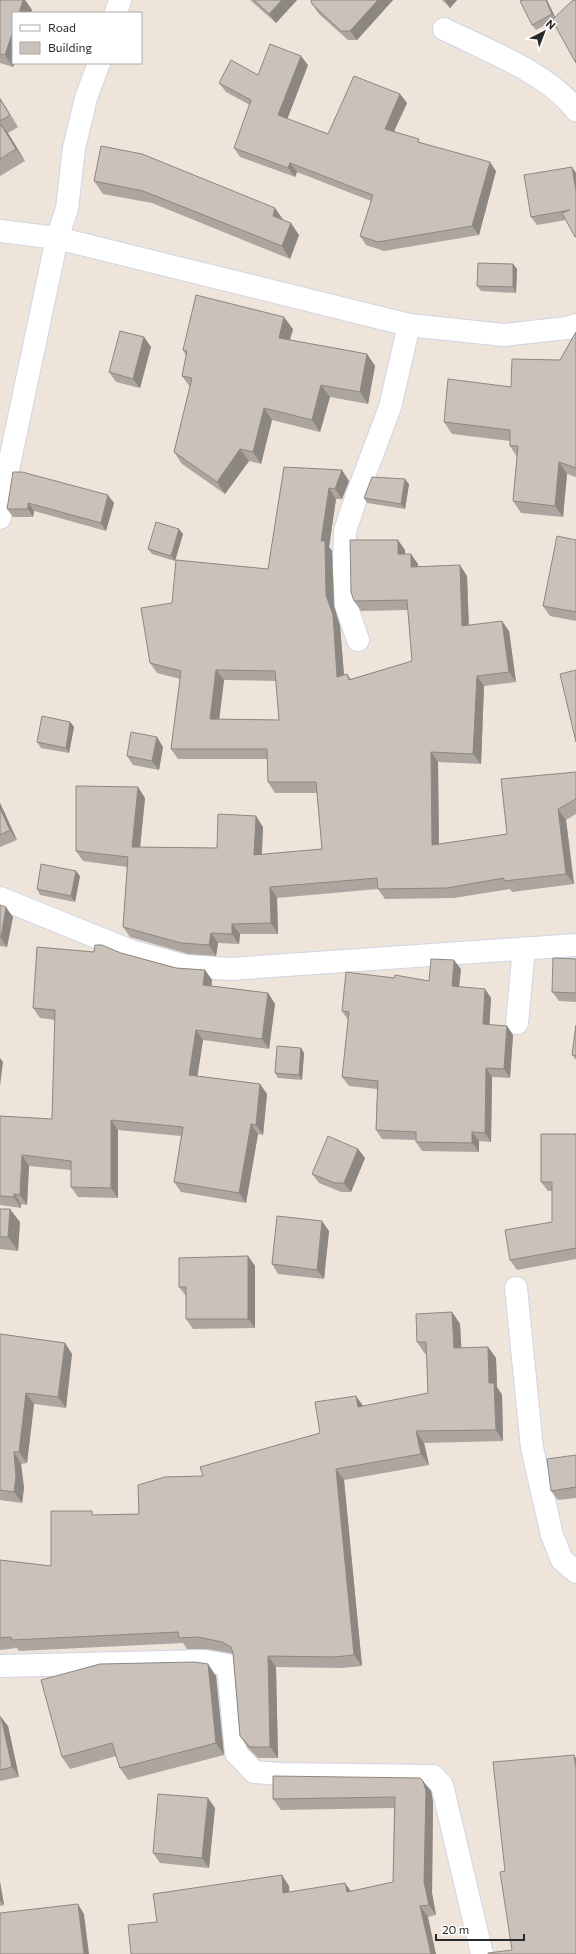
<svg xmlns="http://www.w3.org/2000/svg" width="576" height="1954" viewBox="0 0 576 1954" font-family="Commissioner,sans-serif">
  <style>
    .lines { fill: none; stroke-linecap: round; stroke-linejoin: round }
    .minor-casing { stroke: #cfd5e5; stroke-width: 24 }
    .minor { stroke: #fff; stroke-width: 22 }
    .wall { fill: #ada6a0; fill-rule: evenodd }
    .shaded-wall { fill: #8d8782 }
    .building { fill: #c9c1ba; stroke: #8d8782; fill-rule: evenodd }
  </style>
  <rect width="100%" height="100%" fill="#eee4da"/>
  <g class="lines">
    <defs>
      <path id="minor" d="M116,13L120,0
        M444,29C486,50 548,73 576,110
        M0,231L57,238L409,325L504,335L567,328L576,325
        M0,518L2,498L57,238L67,209L74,148L86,98L99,63
        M358,640L346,605L344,566L345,531L357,495L390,407L409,325
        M0,898L131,951L186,966L230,969L576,945
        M517,1023L524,948
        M516,1288L532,1448L552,1535L562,1560L576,1572
        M0,1666L204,1661L228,1665L236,1753L254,1772L281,1774L433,1776L442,1785L482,1954"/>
    </defs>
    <use href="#minor" class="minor-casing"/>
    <use href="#minor" class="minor"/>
  </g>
  <path class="wall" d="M0,0H25L32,10L31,13H13V67L0,63Z
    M250,0H297L276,23Z
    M311,0H393L357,40H348L319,14L312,4Z
    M442,0H457L450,8Z
    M523,0H547L555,17L552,21L536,30L532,25Z
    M308,65L287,119L328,134L400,94L407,103L394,131L422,143L496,171L479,235L384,251L366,245L360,236L371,201L297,172L295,177L240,157L234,148L250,105L226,92L219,83L258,75Z
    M0,98L18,127L8,133L25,161L0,176Z
    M101,146L284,220L299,235L290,259L152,203L103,194L94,181Z
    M576,173V238L566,220L537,225L531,217Z
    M513,264L517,269L516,293L481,291L477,286Z
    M293,329L290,340L367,354L375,366L368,404L330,397L320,432L272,420L261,464L249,461L225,494L182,464L174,452L190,387L182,376L186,356L183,350Z
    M576,332V477L567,474L563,517L521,513L513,501L517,457L510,446V441L452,434L444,422L560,360Z
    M144,337L151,347L140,388L116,382L109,372Z
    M284,467L349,481L342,499H336L329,547L332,551L334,606L340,626L344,675L347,674L351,679L412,661L408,610L361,611L354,601L405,550V554L418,564V566L467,576L469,625L509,631L516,682L484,686L481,764L438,762L439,844L507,834L576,772V814L566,820L574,884L512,892L510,889L454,898L385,899L378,889L277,898L278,934H240L239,944L218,943L216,956L188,954L130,937L123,927L127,867L83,861L76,851L145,798L140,847L217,848L263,827L262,855L322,849L317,793H275L268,782L267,759H178L171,749L180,679L157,673L150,663L172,603L268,569ZM224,680L276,681L279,720L219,719Z
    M13,472L114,503L106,531L34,511L33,517H13L7,509Z
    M409,484L405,509L367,503L364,498Z
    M183,534L175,561L152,554L148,549Z
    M576,540V621L550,616L543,606Z
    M70,722L74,727L69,753L41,748L37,742Z
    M163,747L159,770L133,765L127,756Z
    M0,803L17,840L0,847Z
    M80,876L75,902L40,895L37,889Z
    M0,905L13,917L7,947L0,946Z
    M94,952L121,953L176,968L205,970L212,980L211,986L268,993L275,1004L269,1049L203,1040L197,1076L260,1084L267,1094L263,1135L258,1134L246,1203L181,1192L174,1182L181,1136L118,1130V1198L78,1197L71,1187V1170L29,1166L27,1205L21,1204V1208L0,1205V1116L52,1119L55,1020L40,1018L33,1008Z
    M576,959V1002L559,1001L552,992Z
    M461,969L459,987L485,989L491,998L489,1025L507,1026L513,1035L510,1078L492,1077L491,1142L479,1141V1152L422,1151L416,1142V1140L382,1139L376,1130L377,1089L349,1086L342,1077L348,1020L342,1011L394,978L429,981Z
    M576,1025V1060L572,1055Z
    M301,1048L304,1053L302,1080L278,1078L275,1073Z
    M576,1134V1259L517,1270L510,1260L552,1222V1191H548L541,1182Z
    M358,1149L365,1158L351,1192H341L319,1183L312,1174Z
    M0,1209L20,1222L18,1251L0,1249Z
    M329,1231L324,1279L278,1274L272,1264Z
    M248,1256L255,1266V1328L193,1329L186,1319V1296L179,1287Z
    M452,1312L460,1324L461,1348L488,1347L496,1358L497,1387L502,1395L503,1441L424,1443L429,1465L344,1480L362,1666L342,1668L276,1667L278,1758H258L248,1748L240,1736L233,1654L230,1653L206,1649H187L183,1643L19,1651L17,1648L0,1650V1560L51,1566L95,1515L139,1514L203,1476L320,1433L364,1406L428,1393L427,1354H425L417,1342Z
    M0,1334L65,1343L72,1354L66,1408L34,1404L27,1463L21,1464L24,1488L22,1503L0,1500Z
    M576,1455V1498L558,1500L551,1491Z
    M208,1664L216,1676L224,1755L128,1780L120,1768L116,1756L70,1769L62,1757Z
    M0,1717L8,1726L19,1777L0,1781Z
    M423,1781L431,1791L433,1802L432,1893L436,1915L428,1917L157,1922L289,1886V1892L351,1891L393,1882L394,1808L281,1810L273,1799Z
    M215,1808L209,1868L160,1863L153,1853Z
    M0,1882L4,1905L0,1906Z"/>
  <path class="shaded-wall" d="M23,0H25L32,10L31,13H19Z
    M282,0H297L276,23L269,14Z
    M378,0H393L357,40L350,31Z
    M445,0H457L450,8Z
    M546,0H547L556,19L552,14Z
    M13,31V63H15L13,67L5,55Z
    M301,56L308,65L285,125L278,115Z
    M400,94L407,103L391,138L385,129Z
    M0,98L18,127L0,99Z
    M0,123L8,133L25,161L16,149Z
    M490,162L496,171L479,235L472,226Z
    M290,163L297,172L295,177L288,168Z
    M572,167L576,173V191Z
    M275,208L284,221L273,216Z
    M291,223L299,235L290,259L282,246Z
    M513,264L517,269L516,293L513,287Z
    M284,317L293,329L287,350L279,338Z
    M144,337L151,347L140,388L133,379Z
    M367,354L375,366L368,404L360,392Z
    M321,385L330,397L320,432L312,420Z
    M264,408L272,420L261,464L253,452Z
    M240,449L249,461L225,494L217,482Z
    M559,462L567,474L563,517L555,506Z
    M342,470L349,481L342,499L335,489Z
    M405,479L409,484L405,509L401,504Z
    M329,488L336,499L329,547L332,551L334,606L340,626L345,687L337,677L326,595L321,541Z
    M108,495L114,503L106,531L101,523Z
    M28,503L34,511L33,517L28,509Z
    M179,529L183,534L175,561L171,556Z
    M398,540L405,550V564L398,554Z
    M411,554L418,564V577L411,567Z
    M460,565L467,576L469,636L462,626Z
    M502,621L509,631L516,682L509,672Z
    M216,670L224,680L218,730L210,719Z
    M477,676L484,686L481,764L473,754Z
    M70,722L74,727L69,753L66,748Z
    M157,737L163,747L159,770L152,761Z
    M431,752L438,762L439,856L432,845Z
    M138,787L145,798L139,858L132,847Z
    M0,803L17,840L10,830L0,808Z
    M558,809L566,820L574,884L566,874Z
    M256,816L263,827L261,866L254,855Z
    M76,871L80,876L75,902L71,896Z
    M270,887L277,898L278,934L271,923Z
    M6,907L13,917L7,947L1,938Z
    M232,924L240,934L239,944L232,934Z
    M211,933L218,943L216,956L209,945Z
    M454,960L461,969L458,995L452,986Z
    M205,970L212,980L210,996L203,985Z
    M485,989L491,998L489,1033L483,1024Z
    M268,993L275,1004L269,1049L262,1039Z
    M507,1026L513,1035L510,1078L504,1069Z
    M196,1030L203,1040L196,1086L189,1075Z
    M301,1048L304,1053L302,1080L299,1075Z
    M0,1058L3,1062L0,1086Z
    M486,1068L492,1077L491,1142L485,1133Z
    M260,1084L267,1094L263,1135L256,1125Z
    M111,1120L118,1130V1198L111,1188Z
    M251,1124L258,1134L246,1203L239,1193Z
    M472,1132L479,1141V1152L472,1143Z
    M358,1149L365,1158L351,1192L344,1183Z
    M22,1155L29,1166L27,1205L20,1195Z
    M14,1194L21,1204V1208L14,1197Z
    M10,1209L20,1222L18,1251L8,1237Z
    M322,1221L329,1231L324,1279L317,1270Z
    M248,1256L255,1266V1328L248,1319Z
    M452,1312L460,1324L462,1359L454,1348Z
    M65,1343L72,1354L66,1408L58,1397Z
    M488,1347L496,1358L497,1387L502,1395L503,1441L496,1430L489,1383Z
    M26,1393L34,1404L27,1463L19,1452Z
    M356,1396L364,1407H358Z
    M416,1431L424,1443L429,1465L421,1454Z
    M14,1452L21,1464L24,1488L22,1503L14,1492Z
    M336,1469L344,1480L362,1666L354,1655Z
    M268,1656L276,1667L278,1758L270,1747Z
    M208,1664L216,1676L224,1755L216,1743Z
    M1,1717L8,1726L19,1777L12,1767Z
    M574,1755L576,1758V1768Z
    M423,1781L431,1791L433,1802L432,1893L436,1915L429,1905L424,1882Z
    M208,1798L215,1808L209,1868L202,1858Z
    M282,1875L289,1886L290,1903L283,1893Z
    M0,1882L4,1905L0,1900Z
    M345,1883L353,1894L347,1892Z
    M78,1904L84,1914L89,1954H84Z
    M420,1906L428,1917L436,1954H431Z"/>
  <path class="building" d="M0,0H23L19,13H13V31L5,55L0,54Z
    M254,0H282L269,14Z
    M311,0H378L350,31H341L312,4Z
    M523,0H546L552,14L532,25L520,1Z
    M573,0H576V63L552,20Z
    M270,44L301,56L278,115L328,134L354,76L400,94L385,129L419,139L418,142L490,162L472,226L378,242L360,236L373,195L290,163L288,168L234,148L251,100L219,83L231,60L258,75Z
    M0,99L10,115L0,121Z
    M0,123L16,149L0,159Z
    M101,146L142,154L275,208L273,216L291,223L282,246L143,191L94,181Z
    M572,167L576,191V236L575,237L562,213L570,210L531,217L524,175Z
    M478,263L513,264V287L477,286Z
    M196,295L284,317L279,338L367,354L360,392L321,385L312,420L264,408L253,452L240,449L217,482L174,452L192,378L182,376L187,351L183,350Z
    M120,331L144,337L133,379L109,372Z
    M576,332V468L559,462L555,506L513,501L518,446H510V430L444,422L448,379L511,387L512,359L560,360Z
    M284,467L342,470L335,489L329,488L321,541H325L326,595L333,615L337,677L347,674L349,680L412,661L407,600L354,601L351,592L350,540H398V554H411V567L460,565L462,626L502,621L509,672L477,676L473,754L431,752L432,845L507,834L501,779L576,772V799L558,809L566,874L504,881V878L447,888L378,889L377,878L270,887L271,923L232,924V934L211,933L209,945L181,943L123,927L128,857L76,851V786L138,787L132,847L217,848L218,814L256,816L254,855L322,849L316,782H268L267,749H171L181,671L150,663L141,608L172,603L176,560L268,569ZM216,670L275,671L279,720L210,719Z
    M13,472H22L108,495L101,523L28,503V509H7Z
    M372,477L405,479L401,504L364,498Z
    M156,522L179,529L171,556L148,549Z
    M557,536L576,540V612L543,606Z
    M576,670V742L560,674Z
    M42,716L70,722L66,748L37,742Z
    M131,732L157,737L152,761L127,756Z
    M0,808L10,830L0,835Z
    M41,864L76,871L71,896L37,889Z
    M0,905L6,907L1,938L0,937Z
    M95,945H102L121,953L176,968L205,970L203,985L268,993L262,1039L196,1030L189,1075L260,1084L256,1125L251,1124L239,1193L174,1182L183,1127L111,1120V1188L71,1187V1161L22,1155L20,1195L14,1194V1197L0,1196V1116L52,1119L55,1010L33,1008L37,947L94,952Z
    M553,958L576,959V993L552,992Z
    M431,959L454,960L452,986L485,989L483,1024L507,1026L504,1069L486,1068L485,1133L472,1132V1143L416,1142V1132L376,1130L378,1081L342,1077L349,1012L342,1011L346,972L394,978L395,975L429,981Z
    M576,1025V1056L572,1055Z
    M277,1046L301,1048L299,1075L275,1073Z
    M541,1134H576V1248L510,1260L505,1230L552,1222V1182H541Z
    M328,1136L358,1149L344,1183H335L312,1174Z
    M0,1209H10L8,1237H0Z
    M277,1216L322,1221L317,1270L272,1264Z
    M248,1256V1319H186V1287H179V1258Z
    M452,1312L454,1348L488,1347L489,1383H494L496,1430L416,1431L421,1454L336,1469L354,1655L334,1657L268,1656L270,1747H250L240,1736L233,1653L231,1647L222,1642L198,1637L179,1638L178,1632L12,1640L11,1637L0,1638V1560L51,1566V1511H92V1515L139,1514L138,1485L165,1477L203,1476L200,1467L320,1433L315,1402L356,1396L358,1407L428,1393L426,1342H417L416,1314Z
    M0,1334L65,1343L58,1397L26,1393L19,1452H14L16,1477L14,1492L0,1490Z
    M576,1455V1487L551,1491L547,1459Z
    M195,1662L208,1664L216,1743L120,1768L112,1743L62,1757L41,1680L100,1664Z
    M0,1717H1L12,1767L0,1770Z
    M574,1755L576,1768V1954H488V1953L512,1950L500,1872L505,1871L493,1762Z
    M273,1776L420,1778L423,1781L426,1791L424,1882L429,1905L420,1906L431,1954H131L128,1925L157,1922L153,1894L282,1875L283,1893L345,1883L347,1892L393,1882L395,1797L273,1799Z
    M158,1794L208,1798L202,1858L153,1853Z
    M78,1904L84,1954H0V1913Z"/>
  <rect x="12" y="12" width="130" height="52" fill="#ffffff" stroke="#aaaaaa"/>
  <rect x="20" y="25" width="20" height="6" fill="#ffffff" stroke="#aaaaaa"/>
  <text x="48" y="32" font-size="12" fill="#2a2a2a">Road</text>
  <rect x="20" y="42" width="20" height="12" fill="#c9c1ba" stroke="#aaaaaa"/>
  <text x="48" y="52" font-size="12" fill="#2a2a2a">Building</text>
  <g transform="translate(544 32) rotate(42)" stroke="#ffffff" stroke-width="3" paint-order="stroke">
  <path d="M0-3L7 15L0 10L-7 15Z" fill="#2a2a2a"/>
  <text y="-6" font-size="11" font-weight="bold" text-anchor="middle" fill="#2a2a2a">N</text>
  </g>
  <path d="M436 1934v6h88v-6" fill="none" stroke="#2a2a2a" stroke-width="2"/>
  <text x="442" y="1934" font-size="12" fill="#2a2a2a" stroke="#ffffff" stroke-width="3" paint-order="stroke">20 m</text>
</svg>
